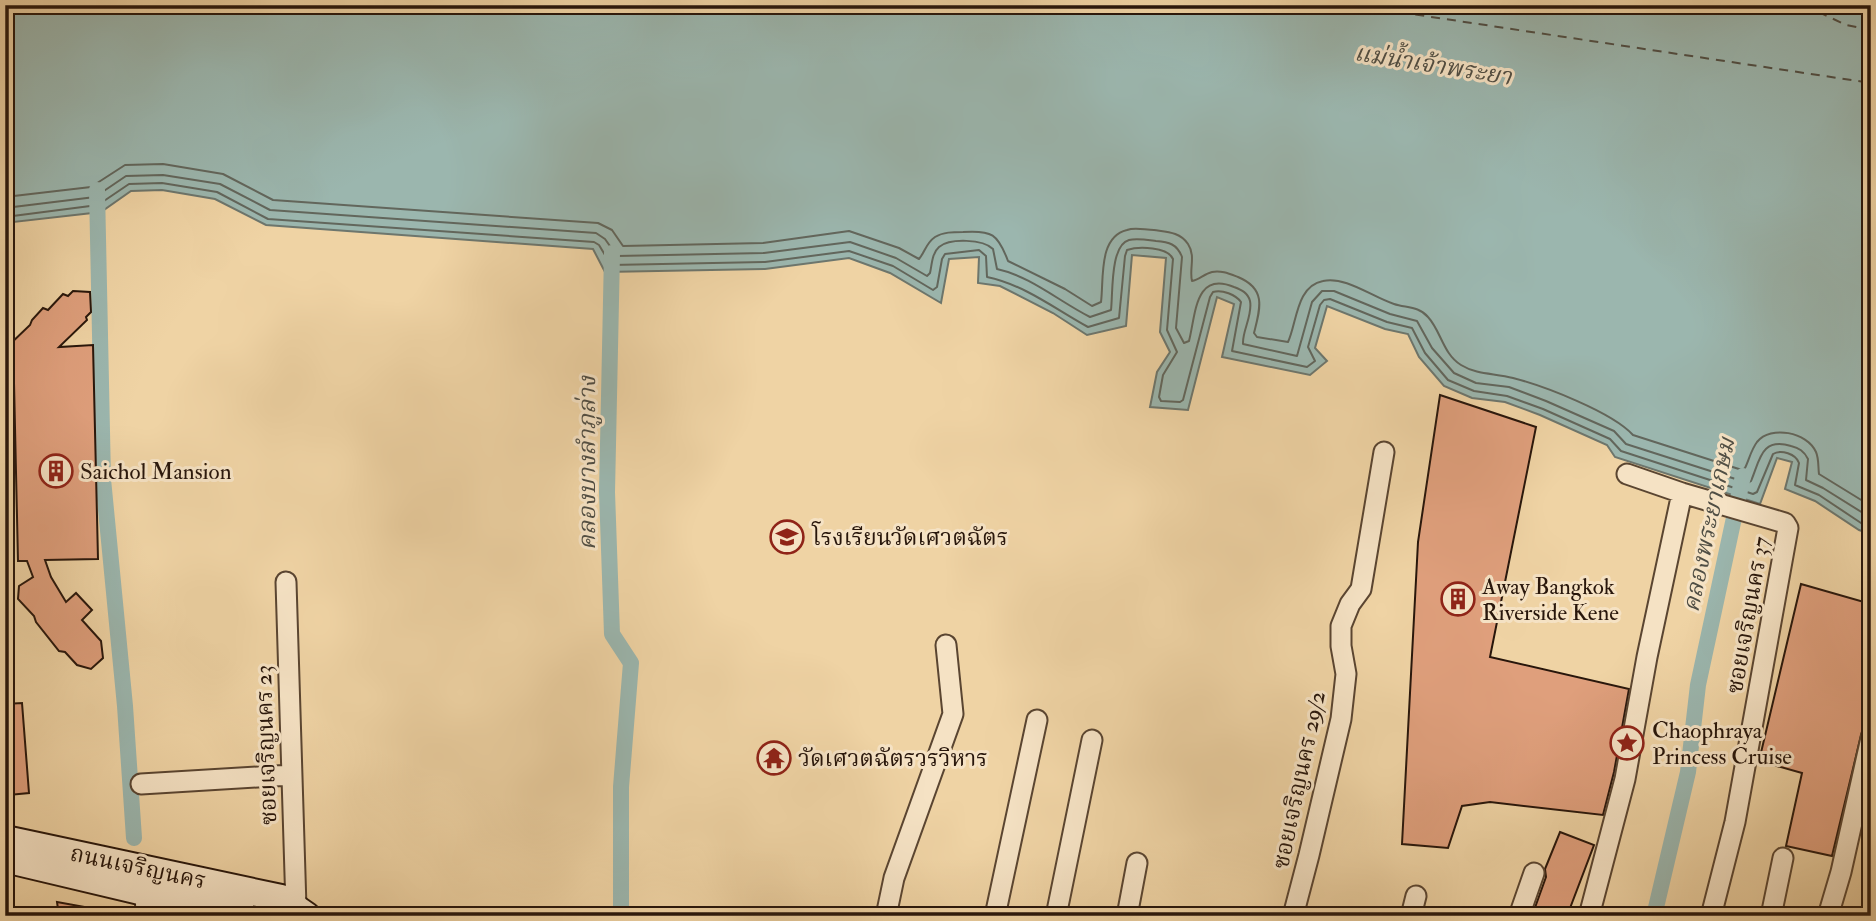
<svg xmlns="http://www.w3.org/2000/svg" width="1876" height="921" viewBox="0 0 1876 921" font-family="'IM FELL Double Pica','Noto Serif Thai',serif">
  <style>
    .water { fill: #9bb6ae; stroke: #6d766d; stroke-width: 2 }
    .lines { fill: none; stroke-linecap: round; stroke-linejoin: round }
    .shore { stroke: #62665c; stroke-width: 2 }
    .canal { stroke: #9bb6ae; stroke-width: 16 }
    .ferry { stroke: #504e44; stroke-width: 2; stroke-dasharray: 9 7; stroke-linecap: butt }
    .building { fill: #df9f7c; stroke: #28160b; stroke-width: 2 }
    .minor-casing { stroke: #5a4531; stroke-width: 23 }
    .secondary-casing { stroke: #28160b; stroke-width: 30 }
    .minor { stroke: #f5e2c4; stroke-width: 19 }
    .secondary { stroke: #f5e2c4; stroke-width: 26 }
    .labels { text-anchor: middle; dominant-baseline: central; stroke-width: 6; stroke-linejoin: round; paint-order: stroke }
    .poi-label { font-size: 23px; fill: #28160b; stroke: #f5e2c4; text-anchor: start }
    .street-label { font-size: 23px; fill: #28160b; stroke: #f5e2c4 }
    .water-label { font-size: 24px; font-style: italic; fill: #504e44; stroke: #f5e2c4 }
  </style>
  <rect width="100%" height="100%" fill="#efd3a4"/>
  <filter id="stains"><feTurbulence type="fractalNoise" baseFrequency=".00286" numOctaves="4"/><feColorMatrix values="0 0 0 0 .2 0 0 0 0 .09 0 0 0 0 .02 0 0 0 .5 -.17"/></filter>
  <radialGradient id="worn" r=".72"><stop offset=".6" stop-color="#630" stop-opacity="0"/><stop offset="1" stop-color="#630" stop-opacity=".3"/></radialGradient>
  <path class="water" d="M5,5H1871V534L1859,530L1815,501L1785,489L1792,462L1777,458L1760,504L1615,457L1607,445L1540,415L1505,402L1472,398L1444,386L1419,357L1408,334L1385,329L1327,306L1315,348L1327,361L1310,375L1222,357L1234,304L1217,297L1188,410L1150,407L1157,372L1170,352L1160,332L1166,258L1132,255L1126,326L1087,335L1053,313L1000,286L978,283L979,257L949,259L941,303L890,273L849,258L765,269L605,272L593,249L266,225L215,199L162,190L131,191L101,212L5,223Z"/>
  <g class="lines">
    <path class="shore" d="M5,197L91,187L125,165L163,164L223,174L273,200L598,223L612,230L623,246L763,243L849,231L899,248L919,259C925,252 926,243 935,237C943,232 953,232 963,232C992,230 998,234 1008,261L1065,289L1092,306L1101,302C1104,279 1098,237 1127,230C1135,227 1145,230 1154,230C1167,232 1180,232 1188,244C1196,256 1189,269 1192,281C1199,280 1204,274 1212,272C1221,270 1230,274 1238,277C1267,289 1260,309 1254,333L1257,337L1288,342C1297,323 1296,286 1323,281C1346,276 1372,297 1394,304C1406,308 1419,306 1428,317C1441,331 1443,354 1461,365C1477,375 1495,373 1513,378C1544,386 1612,412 1633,435L1742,470L1745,468C1749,460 1751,450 1757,442C1771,425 1807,432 1816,452C1819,459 1818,467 1819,474L1871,506
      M5,208L95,197L126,176L163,175L220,184L270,210L596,233L605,239L617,256L764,253L850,242L896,258L927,276L930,273C932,264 932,253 939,247C950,238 983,239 993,249L997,269C1030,276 1060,302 1090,317L1111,310C1113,294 1110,245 1129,240C1137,238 1148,240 1156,241C1169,242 1177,244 1182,257L1176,328L1184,343L1189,341C1196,313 1195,271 1234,287C1242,290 1248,293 1250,301C1253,315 1242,331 1243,344L1297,356L1312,302L1322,291H1334L1390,314L1417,321L1432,348L1454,373L1476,383L1509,387L1546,401L1614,431L1626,444L1748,483L1751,481C1760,460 1761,437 1791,446C1799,448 1804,451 1808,459L1806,480L1823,488L1871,518
      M5,217L98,205L129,184L162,183L217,192L268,219L594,242L599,245L611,265L765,262L849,251L893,266L933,290L937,287L942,259L945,254L979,250L986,256L987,277C1025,285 1055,309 1088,327L1119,318L1125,256L1127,250C1139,246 1168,247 1173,259L1167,330L1177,352L1163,375L1159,397L1161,401L1180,402L1183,400L1210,297L1213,292C1222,289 1236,295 1241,302L1232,351L1307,367L1315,361L1308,347L1320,305L1324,300L1330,299L1387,322L1412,328L1425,353L1448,380L1474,391L1507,396L1543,409L1610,439L1621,451L1753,494L1757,492L1773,454C1781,449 1796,454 1799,463L1795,485L1819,495L1861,523L1871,527"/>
    <path class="canal" d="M97,190L103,479L125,706L134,838
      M612,253L607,492L612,634L631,663L621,787V916
      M1654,916L1688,772L1698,685L1743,476"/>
    <path class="ferry" d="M1352,5L1871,83
      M1804,5L1846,25L1871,30"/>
  </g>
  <path class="building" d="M73,291L90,292L91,312L86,317L87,320L59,347L93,345L98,559L45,560L51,577L66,602L76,593L92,610L82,620L101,641L103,658L91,669L77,665L65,652L59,651L36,622L34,616L18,599L19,586L33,577L27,561H18L14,383L5,380V349L30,325L32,320L43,308L48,310L63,294L68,296Z
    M1440,395L1536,427L1490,657L1629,689L1614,772L1603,815L1490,802L1462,806L1448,848L1402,844L1418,542Z
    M1801,584L1871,604V694L1832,856L1786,846L1802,773L1759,761Z
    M22,703L29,793L9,795L5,704Z
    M1560,832L1594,845L1567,916H1532L1546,877L1545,869Z
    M57,902L96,909V916H59Z"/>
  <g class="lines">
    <defs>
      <path id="minor" d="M1627,474L1682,493L1785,523L1788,528L1735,822L1711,916
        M286,582L296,907
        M141,784L291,775
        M145,891L146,916
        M886,916L894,878L953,714L946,645
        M995,916L1037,720
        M1056,916L1092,740
        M1127,916L1137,863
        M1293,916L1309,855L1341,719L1346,674L1341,646V626L1350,604L1361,589L1384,452
        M1411,916L1416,896
        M1519,916L1534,873
        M1589,916L1625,779L1647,657L1682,493
        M1771,916L1783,858
        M1828,916L1841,872L1871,738"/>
      <path id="secondary" d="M5,839L281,898L307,916
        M5,859L245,916"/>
    </defs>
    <use href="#minor" class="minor-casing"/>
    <use href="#secondary" class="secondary-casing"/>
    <use href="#minor" class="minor"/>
    <use href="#secondary" class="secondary"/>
  </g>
  <defs>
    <symbol id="building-ring" viewBox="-11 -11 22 22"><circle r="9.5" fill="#f5e2c4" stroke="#8f2418" stroke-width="1.5"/><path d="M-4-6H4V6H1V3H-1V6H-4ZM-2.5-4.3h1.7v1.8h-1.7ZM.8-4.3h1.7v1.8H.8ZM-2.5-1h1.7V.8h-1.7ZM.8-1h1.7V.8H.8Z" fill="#8f2418"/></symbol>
    <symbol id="school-ring" viewBox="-11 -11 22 22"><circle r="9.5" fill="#f5e2c4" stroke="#8f2418" stroke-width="1.5"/><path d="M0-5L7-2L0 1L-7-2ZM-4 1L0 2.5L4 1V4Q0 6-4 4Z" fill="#8f2418"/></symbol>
    <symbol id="sight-ring" viewBox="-11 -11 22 22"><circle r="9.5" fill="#f5e2c4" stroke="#8f2418" stroke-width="1.5"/><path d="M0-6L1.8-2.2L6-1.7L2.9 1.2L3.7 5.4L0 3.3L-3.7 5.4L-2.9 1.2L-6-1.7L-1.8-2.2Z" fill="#8f2418"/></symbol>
    <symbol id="temple-ring" viewBox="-11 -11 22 22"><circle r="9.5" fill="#f5e2c4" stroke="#8f2418" stroke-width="1.5"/><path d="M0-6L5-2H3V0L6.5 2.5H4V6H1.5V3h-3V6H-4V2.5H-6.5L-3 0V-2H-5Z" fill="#8f2418"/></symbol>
  </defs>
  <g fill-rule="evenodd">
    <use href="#building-ring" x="37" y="452" width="38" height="38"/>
    <use href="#school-ring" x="768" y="518" width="38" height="38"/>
    <use href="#building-ring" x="1439" y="580" width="38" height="38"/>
    <use href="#sight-ring" x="1608" y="724" width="38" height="38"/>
    <use href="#temple-ring" x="755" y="739" width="38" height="38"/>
  </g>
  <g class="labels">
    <g class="poi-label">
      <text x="80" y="471">Saichol Mansion</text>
      <text x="812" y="537">โรงเรียนวัดเศวตฉัตร</text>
      <text x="1482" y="586">Away Bangkok<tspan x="1482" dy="26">Riverside Kene</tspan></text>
      <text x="1652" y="730">Chaophraya<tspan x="1652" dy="26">Princess Cruise</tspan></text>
      <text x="798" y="758">วัดเศวตฉัตรวรวิหาร</text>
    </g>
    <g class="street-label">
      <text transform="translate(1748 615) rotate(-80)">ซอยเจริญนคร 37</text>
      <text transform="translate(266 745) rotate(-92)">ซอยเจริญนคร 23</text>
      <text transform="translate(1299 780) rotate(-78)">ซอยเจริญนคร 29/2</text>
      <text transform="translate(138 867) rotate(12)">ถนนเจริญนคร</text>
    </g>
    <g class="water-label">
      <text transform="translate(1433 65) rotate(9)">แม่น้ำเจ้าพระยา</text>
      <text transform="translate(587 463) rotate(-90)">คลองบางลำภูล่าง</text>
      <text transform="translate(1709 525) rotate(-78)">คลองพระยาเกษม</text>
    </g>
  </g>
  <rect width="1876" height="921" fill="none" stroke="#efd3a4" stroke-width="28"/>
  <rect x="7" y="7" width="1862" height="907" fill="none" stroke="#28160b" stroke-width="3.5"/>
  <rect x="14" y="14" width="1848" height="893" fill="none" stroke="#28160b" stroke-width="2"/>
  <rect width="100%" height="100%" filter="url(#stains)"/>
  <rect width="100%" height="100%" fill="url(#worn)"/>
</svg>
